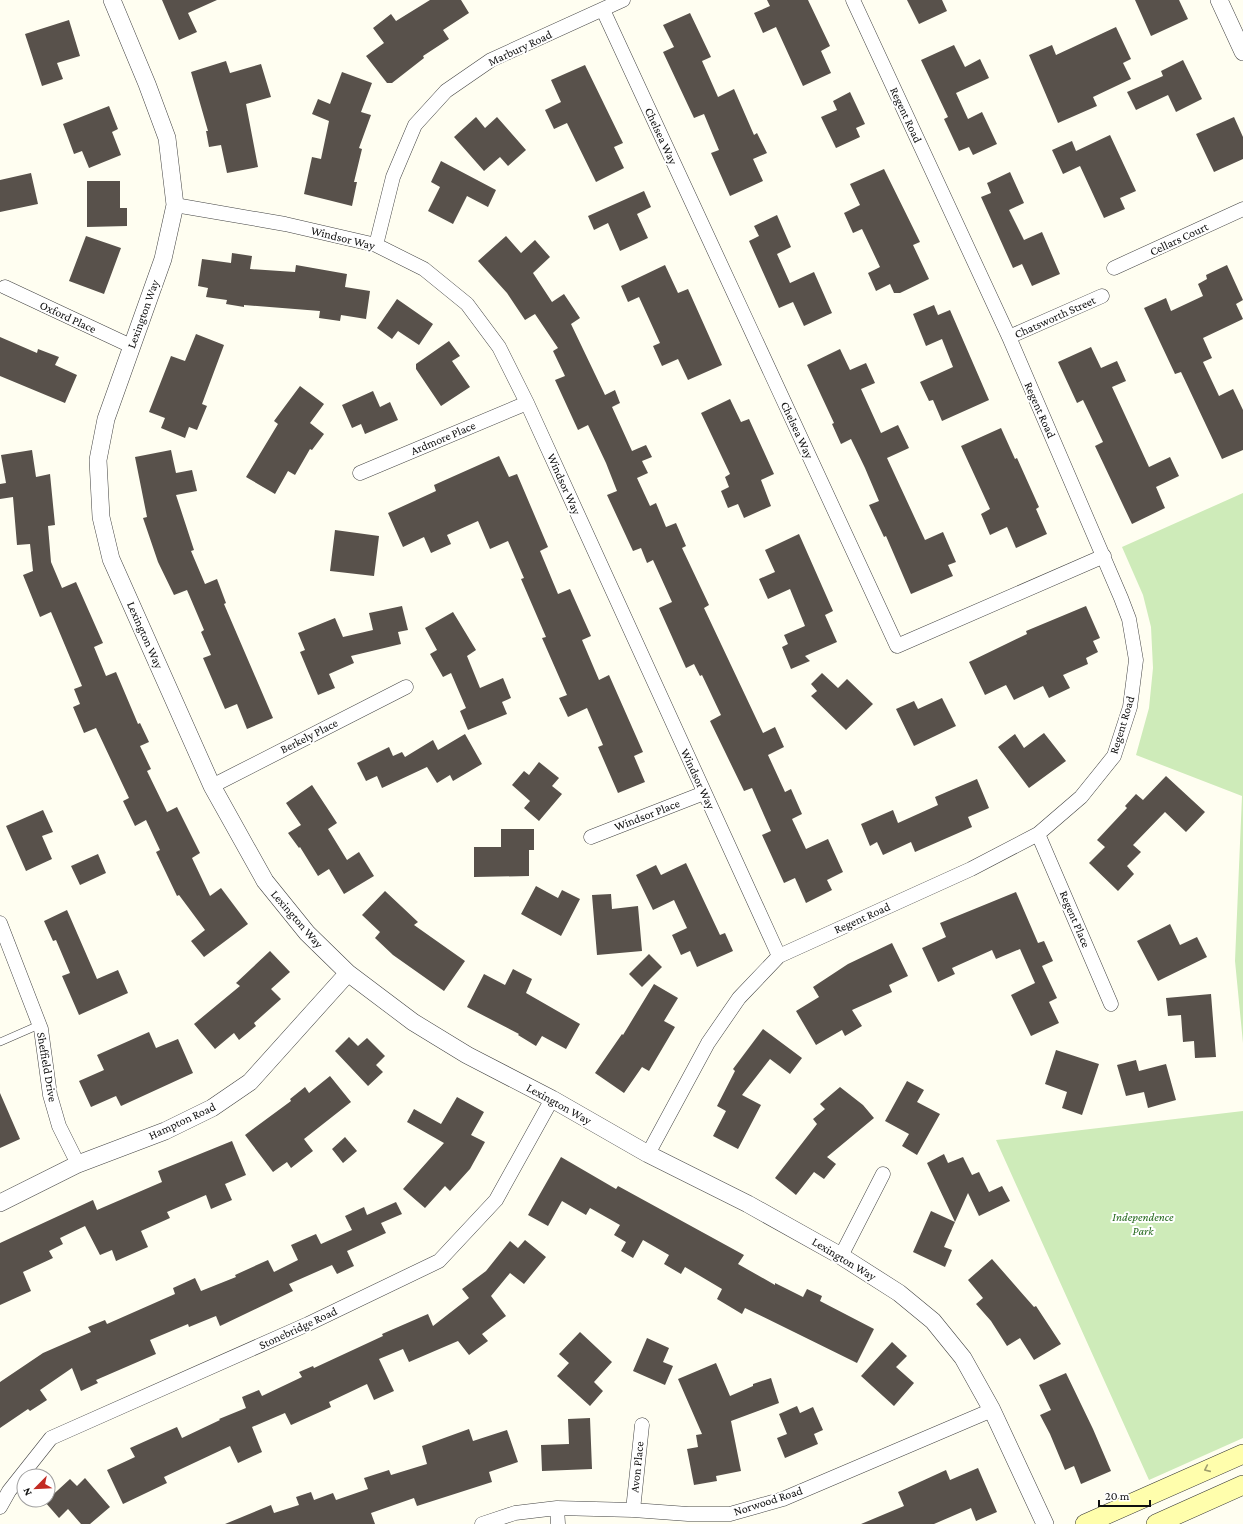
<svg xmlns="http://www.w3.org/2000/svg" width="1243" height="1524" viewBox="0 0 1243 1524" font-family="'Crimson Pro',serif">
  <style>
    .green { fill: #ceebb9 }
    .building { fill: #58514b }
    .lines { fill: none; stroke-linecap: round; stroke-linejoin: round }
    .service-casing { stroke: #424242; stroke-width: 8 }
    .minor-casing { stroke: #424242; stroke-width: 15 }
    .tertiary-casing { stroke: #424242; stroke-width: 18 }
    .secondary-casing { stroke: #313131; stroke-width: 20 }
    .service { stroke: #fff; stroke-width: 7 }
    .minor { stroke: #fff; stroke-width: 14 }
    .tertiary { stroke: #fff; stroke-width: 17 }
    .secondary { stroke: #fffeac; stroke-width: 19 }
    .oneway { stroke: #9f9e6d }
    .labels { text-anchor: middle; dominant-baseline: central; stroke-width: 4; stroke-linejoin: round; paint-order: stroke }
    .street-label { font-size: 12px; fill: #0f0f0f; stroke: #fff }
    .park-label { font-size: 12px; font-style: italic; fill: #25691d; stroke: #fff }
  </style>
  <rect width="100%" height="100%" fill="#fffef1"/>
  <path class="green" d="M1243,493V1043L1235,961L1242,796L1136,755L1149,708L1153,668L1151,627L1143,595L1122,547Z
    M1243,1111V1438L1149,1480L996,1140Z"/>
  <path class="building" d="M162,0H217L188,13L197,32L179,40Z
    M430,0H461L469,13L443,30L449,39L423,56L424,58L392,83H387L366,56L384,43L373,28L391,14L396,21Z
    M767,0H808L830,46L821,51L831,73L803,86L776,27L763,33L754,13L770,6Z
    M907,0H942L947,11L919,24Z
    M1135,0H1179L1188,19L1151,36Z
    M690,13L711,57L702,61L718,97L734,89L754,135L757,133L767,153L753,159L763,181L730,196L711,153L719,150L704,114L694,118L663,52L674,47L663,25Z
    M69,20L80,56L57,63L63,79L42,86L25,34Z
    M1116,27L1131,59L1123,63L1131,79L1093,97L1097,106L1058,123L1029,55L1052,45L1056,55Z
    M954,45L965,67L980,59L989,78L956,93L968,119L982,112L997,144L973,155L969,147L959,151L944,119L948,117L921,60Z
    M1183,60L1202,99L1176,112L1168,95L1136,110L1127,92L1163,76L1161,71Z
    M226,61L230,73L261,64L271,97L246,104L258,167L227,173L221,145L209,147L206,131H208L191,72Z
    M585,65L623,143L614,147L624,168L596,182L567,123L554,129L545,110L561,102L551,80Z
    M342,72L372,83L361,112L371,115L359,148L362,149L354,182H357L352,206L304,194L312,157L321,159L329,121L312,114L318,99L330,104Z
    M850,92L865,124L856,128L860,137L836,148L821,117L837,110L833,101Z
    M109,106L118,129L112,132L121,155L89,168L82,151L74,154L63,124Z
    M476,117L485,128L497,117L526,150L508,166L500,157L484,171L454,137Z
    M1234,117L1243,137V159L1214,172L1196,134Z
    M1110,135L1136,191L1120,198L1125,209L1104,218L1080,166L1063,174L1052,150L1072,141L1076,151Z
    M441,161L496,190L488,207L467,196L453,224L428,211L440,187L431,182Z
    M884,169L920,242L913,245L929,279L900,293H894L890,284L876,291L868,273L880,267L862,229L853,233L844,213L860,205L850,184Z
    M1010,172L1024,203L1009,210L1024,240L1042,232L1060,274L1032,286L1022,264L1013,268L981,197L991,193L987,183Z
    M31,173L38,204L0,212V180Z
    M87,181H120V208H127V226L87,227Z
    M644,191L651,207L637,214L648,238L620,251L608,223L594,230L588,216Z
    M777,215L791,247L777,254L790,283L814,272L832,313L804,326L793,302L779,308L749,241L759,236L754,226Z
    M86,236L121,248L104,294L69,281Z
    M506,236L521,253L535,240L550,257L533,273L552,302L564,294L580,318L571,324L605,395L615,390L620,403L612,407L632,451L646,445L652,457L642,461L648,473L637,478L650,506L656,503L666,527L676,523L686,546L682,548L709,605L704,608L763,733L775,727L784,747L768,755L785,792L791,789L802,814L792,819L806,849L828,839L843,872L827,880L832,890L806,903L795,878L784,883L762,835L771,831L752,788L744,791L710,721L721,715L702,675L700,676L694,664L686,668L659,608L672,602L653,560L647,563L641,548L633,551L607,495L617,491L606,463L588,425L578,430L555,380L565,376L553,351L558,348L535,314L525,320L507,293L478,261Z
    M232,253L252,256L250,269L295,272L296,265L347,274L345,287L370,291L366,319L341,315L340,321L319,318L320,311L244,305V307L226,304L227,300L206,297L208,288L198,286L202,259L231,263Z
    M665,265L678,293L688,289L722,365L688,380L678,359L662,366L653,346L660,343L639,297L628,302L621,286Z
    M1227,265L1243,300L1236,304L1243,319L1203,338L1212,358L1203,362L1219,396L1233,389L1243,410V450L1222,459L1181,372L1175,374L1144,308L1166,298L1171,311L1203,296L1198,284L1207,279L1206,275Z
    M397,299L433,324L419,345L398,331L392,339L377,328Z
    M934,305L938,315L950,310L989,400L942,421L933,400L929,401L920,382L953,367L942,339L926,346L913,314Z
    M196,334L224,345L202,404L207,406L197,430L189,427L185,438L161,428L165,418L149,412L171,356L185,361Z
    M0,337L37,353L38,349L59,357L55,365L77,375L65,403L0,376Z
    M449,341L460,356L452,361L470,387L441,406L416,369V364Z
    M1091,347L1101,368L1117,361L1126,381L1112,387L1149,467L1170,457L1179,476L1156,487L1165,508L1132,524L1095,446L1103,442L1083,400L1077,403L1058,362Z
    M840,349L850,370L866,363L875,383L861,389L881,433L898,425L909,448L887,458L925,540L943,532L956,562L948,565L953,576L911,594L886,536L884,537L869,505L879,501L865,468L851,439L841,444L832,424L834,423L807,365Z
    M300,386L324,404L310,423L324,434L312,450L310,449L295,475L288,471L275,494L246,477L278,424L274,421Z
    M373,391L380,407L390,402L398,420L365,434L361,424L352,428L342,405Z
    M730,399L741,422L749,419L774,474L761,480L771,506L744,518L738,504L728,508L721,491L729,487L725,477L730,474L701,413Z
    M1001,428L1015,459L1017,458L1039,507L1036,509L1047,534L1016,548L1007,527L990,535L981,514L990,509L961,446Z
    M32,450L36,477L50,474L55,525L48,526L51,562L62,588L76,582L103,643L94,647L106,676L116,672L138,724L140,723L149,742L140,746L151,769L147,771L167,812L177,807L200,853L192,858L210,896L221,888L248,924L204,957L191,941L205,930L179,895L177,896L156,852L160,850L146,820L135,826L123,801L129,798L96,728L84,733L73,707L80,704L74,689L82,686L51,612L40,617L23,575L33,571L30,544L17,545L13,497L0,499V484L6,483L1,455Z
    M171,450L176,473L192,470L197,491L176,495L194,550L191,551L205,584L217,579L226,603L224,604L273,718L247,729L237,704L225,709L203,658L211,655L201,632L204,630L187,590L174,595L158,562L143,518L147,517L135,457Z
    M499,456L509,477L517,474L548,547L540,551L558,594L570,589L591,636L582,640L599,680L609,675L643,752L634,756L645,782L618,793L598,747L603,745L587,708L568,717L559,698L567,695L542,638L546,637L521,579L524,578L508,541L490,549L478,521L447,535L451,544L431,553L424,537L403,547L388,513L436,491L434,485Z
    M335,530L379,536L374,576L330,571Z
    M799,534L833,611L825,615L837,642L805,656L810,661L791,669L782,647L788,644L784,635L805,626L790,589L768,599L759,579L775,572L765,550Z
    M402,606L408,630L398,632L401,644L351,656L354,663L329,674L335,688L318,695L300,652L305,650L298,633L335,618L343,637L373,630L369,613Z
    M1086,606L1100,638L1093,641L1098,652L1086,658L1088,664L1063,675L1070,688L1049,698L1043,686L1014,700L1006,685L985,695L969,662L1027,634L1026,631Z
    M453,612L476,650L467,656L480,688L503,678L511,698L502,702L507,714L468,730L460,711L466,708L451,673L443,677L430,654L437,650L425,628Z
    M822,673L838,688L847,679L873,704L846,730L811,696L817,691L811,684Z
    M942,698L956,726L914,746L896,709L914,701L918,709Z
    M1044,733L1066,761L1029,788L998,747L1015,734L1024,748Z
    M465,734L482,764L453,781L450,775L437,783L427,767L382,788L377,776L366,781L357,763L389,747L393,756L402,752L405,757L433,740L438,750Z
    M539,762L559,778L552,786L562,794L539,821L524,808L530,801L512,785L524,771L529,775Z
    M1166,776L1205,812L1186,832L1165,812L1133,845L1141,852L1127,866L1134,874L1118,891L1089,863L1105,847L1097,840L1127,808L1125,806L1136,794L1143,800Z
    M977,779L989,808L968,817L972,827L915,852L911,842L883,855L877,842L870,846L861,824L893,810L898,823L938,805L935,797Z
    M312,785L337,823L328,829L347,860L359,852L374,876L344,894L329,869L318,876L300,847L299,848L288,833L301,825L286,803Z
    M43,810L53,832L42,836L52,859L26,871L6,826Z
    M501,829H534V850H529V876L474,877V847H501Z
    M98,854L106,873L80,885L71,866Z
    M686,863L720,935L725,933L733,951L697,967L690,951L681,955L672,935L687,928L674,900L653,910L636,875L656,865L661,875Z
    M536,886L558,898L562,890L580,899L561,936L521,914Z
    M385,891L418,922L414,925L465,961L444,991L393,955L375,938L380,932L362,915Z
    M1016,892L1038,943L1044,941L1053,961L1042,966L1057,998L1049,1002L1059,1023L1031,1036L1011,995L1035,983L1020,949L996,959L992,950L952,968L955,974L938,982L922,948L946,937L940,923Z
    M611,894L612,909L638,906L642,951L597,955L592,895Z
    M67,910L97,979L118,970L128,993L79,1015L62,976L70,973L56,940L53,941L44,921Z
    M1170,924L1180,945L1197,937L1207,957L1158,981L1137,941Z
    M892,943L908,976L889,985L892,992L852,1010L862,1026L845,1036L842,1030L816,1045L796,1011L819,997L813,987L848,964Z
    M270,951L290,972L271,989L281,999L254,1023L256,1026L239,1040L234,1033L215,1049L194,1024L240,986L236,983Z
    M649,954L662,967L642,987L629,974Z
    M513,969L532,979L526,993L580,1024L566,1049L542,1036L536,1046L518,1035L519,1034L467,1007L484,974L505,985Z
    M654,984L678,998L664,1021L675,1027L649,1071L642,1067L624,1093L595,1073L622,1034L623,1035Z
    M1211,994L1216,1057L1195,1058L1194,1041L1183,1042L1181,1015L1168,1016L1166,998Z
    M763,1029L802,1058L790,1074L770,1059L742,1095L761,1105L738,1149L713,1136L726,1111L717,1106L735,1071L733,1069Z
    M149,1032L156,1048L178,1039L193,1073L121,1106L116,1096L91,1107L79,1081L104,1070L97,1055Z
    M349,1037L358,1046L367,1038L385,1056L376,1065L383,1072L368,1086L335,1051Z
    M1056,1050L1099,1064L1082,1115L1062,1108L1067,1092L1045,1084Z
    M1136,1060L1139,1071L1166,1064L1176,1100L1148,1108L1144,1092L1126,1096L1117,1065Z
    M330,1076L351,1102L304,1139L313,1151L291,1168L287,1162L273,1172L245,1135L291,1101L290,1099L305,1087L309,1093Z
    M907,1081L924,1090L917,1102L940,1114L917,1155L902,1146L909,1134L885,1121Z
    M840,1087L863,1105L874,1118L827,1157L836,1164L824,1179L814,1172L796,1195L775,1178L817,1124L813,1119L825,1109L820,1104Z
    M0,1093L20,1139L0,1148Z
    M457,1097L484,1112L471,1135L485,1142L470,1169L450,1191L445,1186L425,1208L403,1189L444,1143L407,1122L414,1109L441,1124Z
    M345,1137L357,1151L343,1163L332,1149Z
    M232,1141L246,1175L225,1184L232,1200L211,1209L206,1195L167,1212L170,1218L141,1231L148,1247L116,1261L112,1250L100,1255L85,1226L60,1238L63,1244L49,1251L53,1258L23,1272L31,1291L0,1305V1243L93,1200L97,1210L162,1182L158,1171Z
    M944,1154L948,1163L963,1157L972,1175L979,1172L989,1192L1002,1186L1010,1201L979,1216L968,1193L955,1222L927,1163Z
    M561,1157L616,1189L618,1186L744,1255L738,1264L775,1285V1283L803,1297L807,1289L822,1296L820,1301L874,1329L857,1363L745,1308L742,1314L717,1299L722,1289L685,1267L681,1274L664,1264L669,1255L643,1240L633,1258L621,1251L626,1242L614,1235L620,1225L590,1208L586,1215L562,1201L548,1226L528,1215Z
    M396,1202L402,1214L381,1223L386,1233L347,1251L354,1266L337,1274L332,1265L289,1284L293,1291L220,1326L216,1316L189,1327L188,1324L150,1340L156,1354L96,1380L98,1383L81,1391L72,1368L40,1390L47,1400L30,1411L28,1409L0,1428V1382L43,1353L91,1332L88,1327L105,1320L107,1324L175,1294L173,1288L195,1278L201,1291L236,1277L235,1275L268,1260L274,1272L298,1260L291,1245L316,1234L321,1244L352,1230L345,1216L364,1207L367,1215Z
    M931,1211L955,1222L944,1247L952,1250L945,1267L913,1252Z
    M525,1240L546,1257L524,1284L510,1273L491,1296L506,1316L482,1334L488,1341L469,1355L458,1341L409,1362L403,1349L379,1359L394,1391L374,1400L367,1384L329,1402L331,1407L291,1425L285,1413L252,1427L262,1452L238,1463L230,1446L164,1477L167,1483L123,1504L107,1470L135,1457L130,1448L177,1427L182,1438L220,1420L219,1419L246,1408L242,1397L259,1390L262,1396L302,1377L299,1372L313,1366L314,1368L383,1336L382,1334L428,1314L433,1326L469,1298L462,1289L486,1271L510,1241L518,1248Z
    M992,1259L1034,1307L1036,1306L1061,1344L1034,1360L1020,1338L1007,1346L991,1321L976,1304L983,1298L968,1280Z
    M580,1332L612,1362L594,1382L603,1391L590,1406L557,1376L569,1363L559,1354Z
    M647,1338L669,1348L663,1362L673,1366L665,1385L633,1371Z
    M892,1342L907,1356L896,1367L914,1383L894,1406L861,1376Z
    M716,1363L730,1396L753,1386V1384L771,1378L779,1403L731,1421L741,1471L716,1476L717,1481L694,1485L687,1449L698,1447L696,1435L702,1434L678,1379Z
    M1066,1373L1093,1429L1111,1471L1081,1484L1074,1466L1065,1470L1050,1434L1040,1415L1051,1410L1039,1385Z
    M797,1406L800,1413L813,1407L823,1430L814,1434L818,1444L785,1458L777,1438L787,1434L779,1414Z
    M590,1418L592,1469L542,1471L541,1445L569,1444L568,1419Z
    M469,1429L473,1441L507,1430L518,1462L489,1472L492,1482L417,1506L414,1498L371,1513L375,1524H225L271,1505L274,1513L299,1505L296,1497L311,1492L314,1500L333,1493L336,1500L368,1489L364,1478L389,1470L391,1475L427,1464L422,1446Z
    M978,1468L997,1512L976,1521L971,1508L934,1524H861L904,1506L898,1492L946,1470L950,1480Z
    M85,1478L110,1507L90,1524H81L68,1509L59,1518L45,1502L70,1479L77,1486Z"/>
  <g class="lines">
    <defs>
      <path id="service" d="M0,1042L39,1025"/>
      <path id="minor" d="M603,10L897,646L1104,556
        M175,205L285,224L376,245L424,269L467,304L499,347L527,403L779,956
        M376,245L393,177L415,125L446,91L491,60L623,0
        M1114,268L1243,209
        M5,287L131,346
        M1009,337L1102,296
        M360,473L527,403
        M212,786L406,687
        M1038,834L1111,1004
        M591,837L704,793
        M0,923L41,1029L50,1095L59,1126L78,1164
        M648,1154L708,1043L739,998L779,956L971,869L1038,834L1081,797L1114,756L1130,707L1136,660L1129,619L1121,598L1009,337L853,0
        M841,1256L883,1174
        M0,1507L9,1491L51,1438L308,1324L439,1261L496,1200L552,1099
        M557,1508L558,1524
        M633,1510L642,1425
        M482,1524L515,1513L557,1508L633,1510L688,1514H730L783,1499L992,1410"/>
      <path id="tertiary" d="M112,0L147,84L167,138L175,205L163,259L106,419L98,460L101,517L111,559L212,786L265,881L307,933L348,973L413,1022L467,1055L552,1099L648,1154L748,1204L841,1256L899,1293L933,1321L963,1358L992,1410L1045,1524
        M1219,0L1243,52
        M0,1203L78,1164L165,1131L212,1108L250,1082L348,973"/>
      <path id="secondary" d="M1085,1524L1243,1454
        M1156,1524L1243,1485"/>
    </defs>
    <use href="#service" class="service-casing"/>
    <use href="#minor" class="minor-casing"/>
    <use href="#tertiary" class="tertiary-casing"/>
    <use href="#secondary" class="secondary-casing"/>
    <use href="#service" class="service"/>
    <use href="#minor" class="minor"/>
    <use href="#tertiary" class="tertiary"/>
    <use href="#secondary" class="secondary"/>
  </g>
  <defs><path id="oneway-chevron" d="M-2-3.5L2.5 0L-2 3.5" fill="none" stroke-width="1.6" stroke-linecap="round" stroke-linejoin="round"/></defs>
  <use class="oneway" href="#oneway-chevron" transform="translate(1207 1469) rotate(156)"/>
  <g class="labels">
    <g class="street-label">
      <text transform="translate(520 48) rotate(-25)">Marbury Road</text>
      <text transform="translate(906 115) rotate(65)">Regent Road</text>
      <text transform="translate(661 136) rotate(65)">Chelsea Way</text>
      <text transform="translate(343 238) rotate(14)">Windsor Way</text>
      <text transform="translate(1179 239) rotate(-25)">Cellars Court</text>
      <text transform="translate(143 314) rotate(-70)">Lexington Way</text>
      <text transform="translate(68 317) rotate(25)">Oxford Place</text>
      <text transform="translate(1055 317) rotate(-24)">Chatsworth Street</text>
      <text transform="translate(1040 410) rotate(66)">Regent Road</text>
      <text transform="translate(797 430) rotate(65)">Chelsea Way</text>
      <text transform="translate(443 438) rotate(-23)">Ardmore Place</text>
      <text transform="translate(564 484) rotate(66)">Windsor Way</text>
      <text transform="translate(145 635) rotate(66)">Lexington Way</text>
      <text transform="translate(1122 725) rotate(-73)">Regent Road</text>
      <text transform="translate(309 736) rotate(-27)">Berkely Place</text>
      <text transform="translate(698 779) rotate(65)">Windsor Way</text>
      <text transform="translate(647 815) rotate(-21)">Windsor Place</text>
      <text transform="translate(862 918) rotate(-24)">Regent Road</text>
      <text transform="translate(297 919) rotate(49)">Lexington Way</text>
      <text transform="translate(1075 919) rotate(67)">Regent Place</text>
      <text transform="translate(47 1067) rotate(80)">Sheffield Drive</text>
      <text transform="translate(559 1104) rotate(29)">Lexington Way</text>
      <text transform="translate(182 1121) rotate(-25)">Hampton Road</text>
      <text transform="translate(844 1259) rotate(31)">Lexington Way</text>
      <text transform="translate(298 1328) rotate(-25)">Stonebridge Road</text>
      <text transform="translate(637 1467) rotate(-84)">Avon Place</text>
      <text transform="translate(768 1501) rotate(-18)">Norwood Road</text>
    </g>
    <g class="park-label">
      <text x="1143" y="1217">Independence<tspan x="1143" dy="14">Park</tspan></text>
    </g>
  </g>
  <g transform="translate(36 1488) rotate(246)"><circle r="19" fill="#ffffff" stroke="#9f9f9f"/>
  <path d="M0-3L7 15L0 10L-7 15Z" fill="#c22b23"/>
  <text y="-6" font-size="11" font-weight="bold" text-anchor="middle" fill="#0f0f0f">N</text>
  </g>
  <path d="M1099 1500v6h51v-6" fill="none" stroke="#0f0f0f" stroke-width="2"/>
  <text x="1105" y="1500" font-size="12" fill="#0f0f0f" stroke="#ffffff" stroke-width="3" paint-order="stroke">20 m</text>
</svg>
